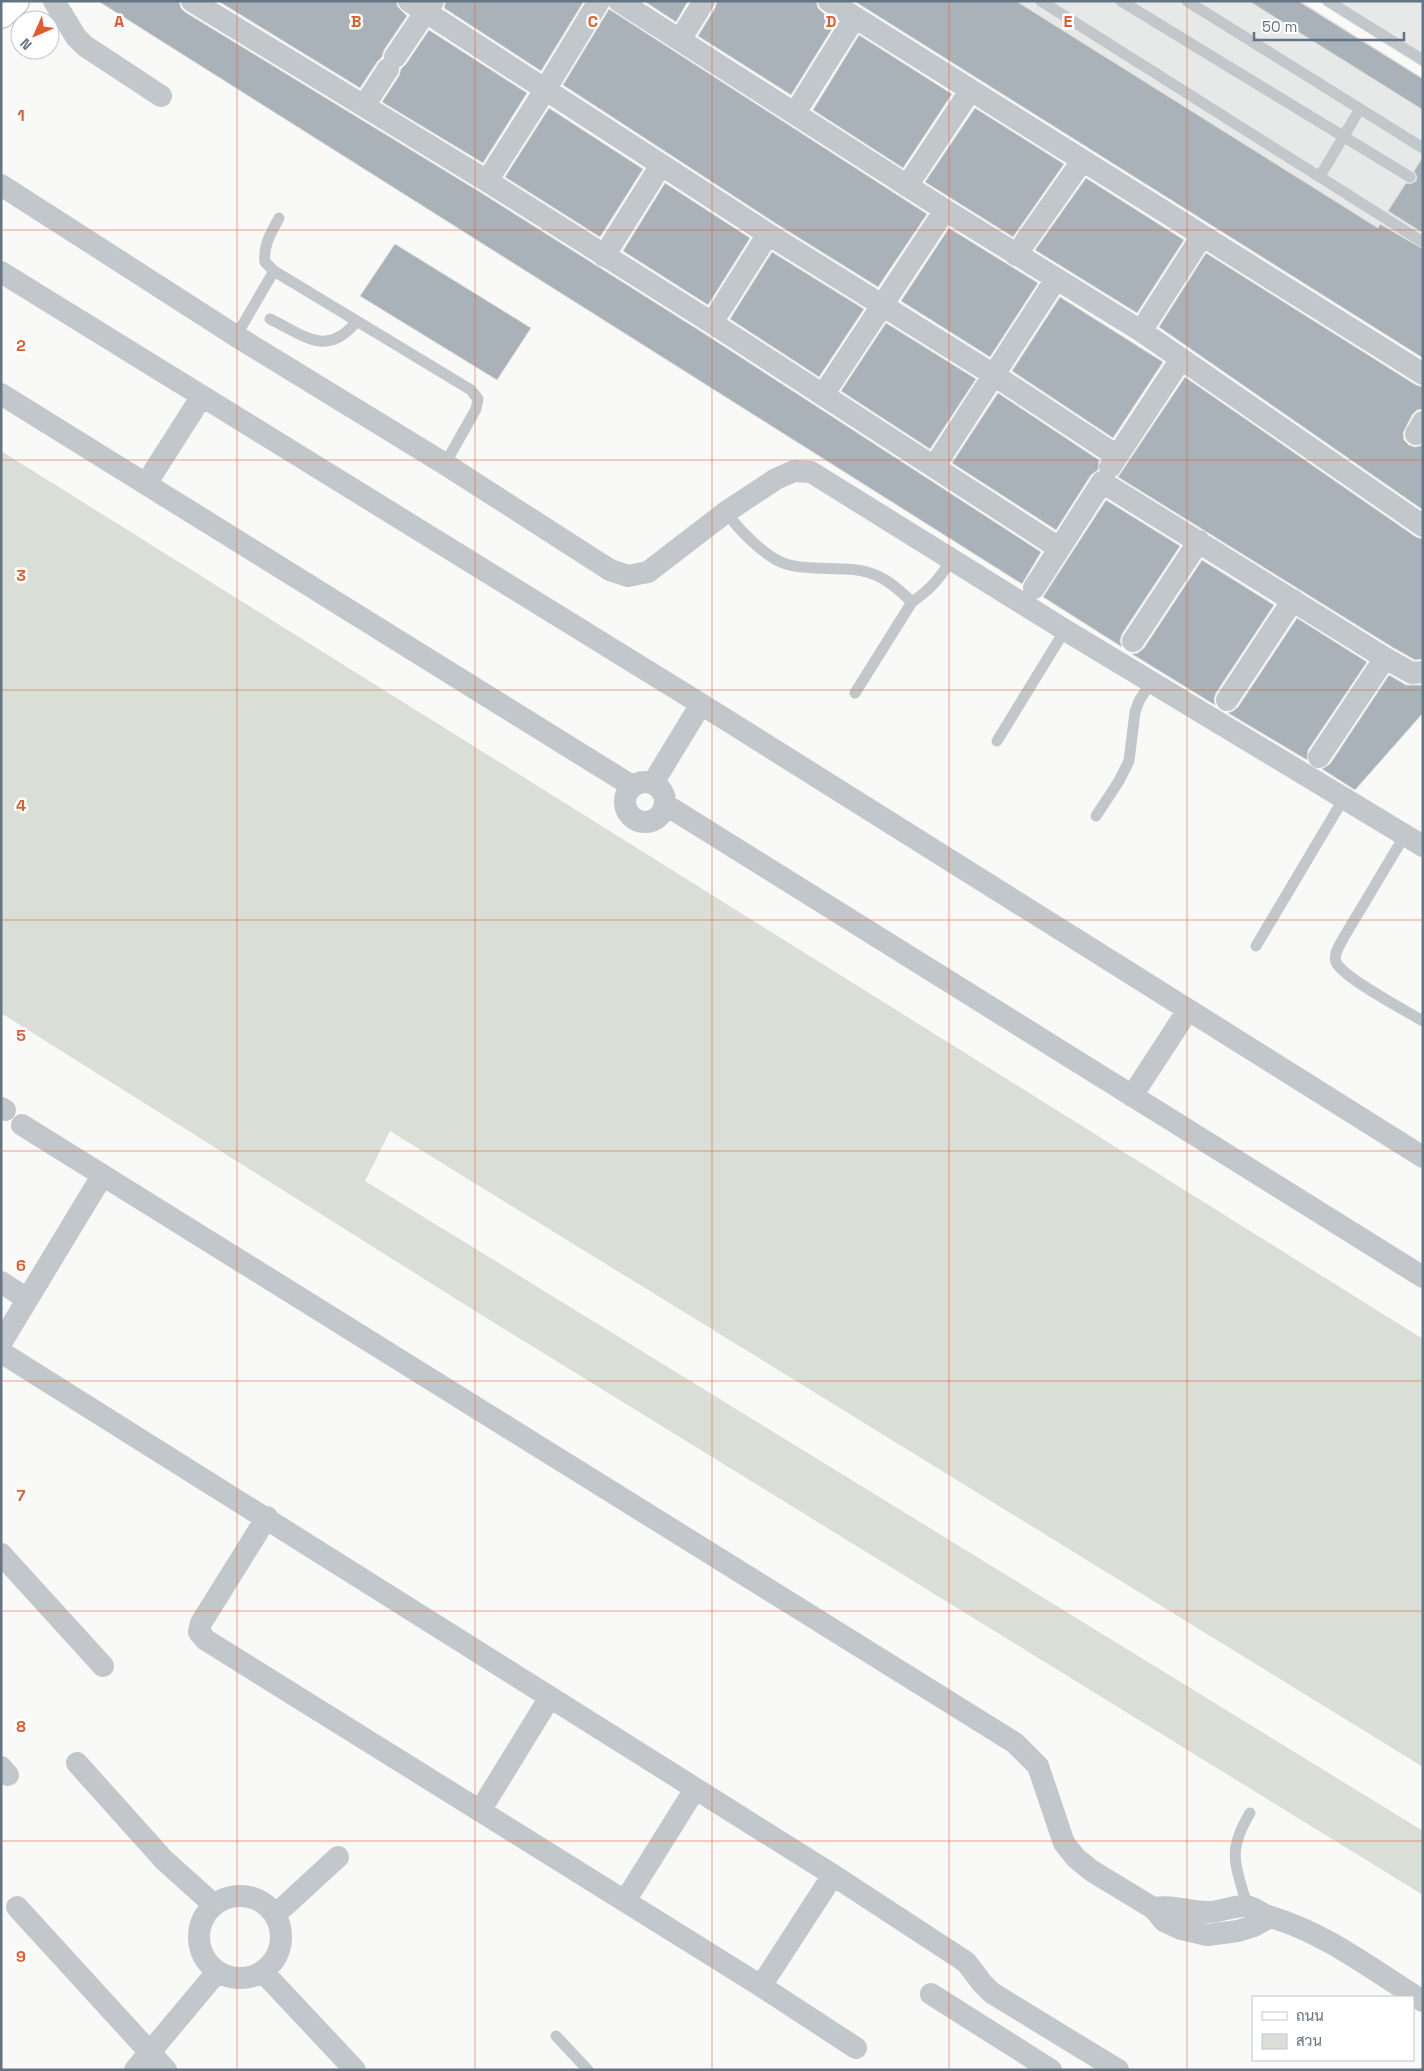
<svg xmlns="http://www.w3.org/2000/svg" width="1424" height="2071" viewBox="0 0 1424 2071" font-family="'Space Grotesk',Sarabun,sans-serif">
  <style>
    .built { fill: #e7e8e8 }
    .green { fill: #d9ded6 }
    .building { fill: #a9b2b8; stroke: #dbdbd9 }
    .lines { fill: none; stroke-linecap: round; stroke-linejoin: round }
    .secondary-casing { stroke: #b5babf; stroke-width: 30 }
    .lane { stroke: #c2c7cb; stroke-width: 11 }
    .street { stroke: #c2c7cb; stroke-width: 22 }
    .secondary { stroke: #fff; stroke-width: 28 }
    .grid { fill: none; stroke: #e35b2d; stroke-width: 1; stroke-opacity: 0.55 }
    .grid-label { font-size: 16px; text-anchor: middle; font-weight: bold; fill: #e35b2d; stroke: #fff; stroke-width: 5; stroke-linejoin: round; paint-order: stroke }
  </style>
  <rect width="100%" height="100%" fill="#f9f9f7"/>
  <path class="built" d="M937,1H1301L1423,78V306Z
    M1317,1H1423V68Z"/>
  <path class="green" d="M1,451L1423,1339V1767L390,1131L365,1181L1423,1831V1895L488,1319L1,1013Z"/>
  <path class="building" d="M98,1H179L181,8L185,12L480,192L705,334L1041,552L1022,584Z
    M218,1H396L398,7L407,16L384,50L382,57L377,62L360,88Z
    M446,1H584L541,71L444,8Z
    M644,1H688L676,22Z
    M717,1H816L818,8L822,12L837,21L791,95L698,36L715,8Z
    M854,1H1016L1378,228L1380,224L1423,249V358Z
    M1249,1H1298L1423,79V110Z
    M609,9L927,214L878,287L775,223L563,85Z
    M429,30L527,93L483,163L382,102L399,76L401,69L406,64Z
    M859,35L952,94L903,168L813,110Z
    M549,108L643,169L600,237L505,177Z
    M975,108L1064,164L1013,237L925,182Z
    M1423,157V233L1388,211L1406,183L1410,184L1416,181L1417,177L1414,171Z
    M1086,178L1184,240L1137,313L1035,250Z
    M665,183L750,238L708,305L623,251Z
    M949,228L1038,283L990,357L901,301Z
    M395,244L531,328L497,380L360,296Z
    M772,252L864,309L819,377L730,319Z
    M1206,253L1416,385L1423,387V409L1417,410L1412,415L1403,433L1404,440L1409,445L1415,447L1423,445V510L1159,327Z
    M1060,297L1163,362L1113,438L1012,371Z
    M886,323L976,379L930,449L841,391Z
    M1185,377L1416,537L1423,539V659L1415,660L1392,647L1118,477Z
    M998,393L1099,460L1098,470L1091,475L1056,530L952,463Z
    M1106,500L1180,546L1122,634L1120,641L1122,647L1043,597Z
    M1202,560L1274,605L1216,693L1214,699L1215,705L1132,654L1138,653L1144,648Z
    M1297,618L1367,662L1308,750L1307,760L1228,713L1233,711L1238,707Z
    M1389,675L1406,685H1423V713L1355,790L1322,769L1330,764Z"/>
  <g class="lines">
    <defs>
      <path id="secondary" d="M1,14L15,1"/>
    </defs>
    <use href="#secondary" class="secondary-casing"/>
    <path class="lane" d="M1041,1L1423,242
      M1121,1L1410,177
      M1187,1L1423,148
      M1328,1L1423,60
      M1320,176L1360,109
      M274,271L471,390L478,399L476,409L445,464
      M270,319C305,336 327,358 357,321
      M236,336L274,271L265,262C263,245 271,233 279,218
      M726,512C738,529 766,558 786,564C816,573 850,563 878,576C891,582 901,592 912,602C931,589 939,579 952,559
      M855,693L912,602
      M997,741L1065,630
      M1096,816L1119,781L1129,761L1135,712L1139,701L1151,682
      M1405,835L1344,937C1340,945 1333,954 1336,962C1342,977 1406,1011 1423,1021
      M1256,946L1344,798
      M1247,1906C1236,1864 1226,1853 1250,1813
      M556,2036L588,2070"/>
    <path class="street" d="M54,1L76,37L85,46L161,96
      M192,1L487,181L712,323L1059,548
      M409,1L768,234L994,375L1117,456
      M619,1L945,210L1141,331L1423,526
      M829,1L1423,374
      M680,40L704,1
      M395,57L433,1
      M364,106L388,69
      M795,113L855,17
      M487,181L545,90L599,1
      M1,185L236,336L445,464L610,570L628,576L648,572L726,512L776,479L794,471L811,472L1065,630L1423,846
      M907,186L970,91
      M1016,255L1082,161
      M604,256L661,165
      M1,272L701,704L1423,1157
      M712,323L768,234
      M1141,331L1202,236
      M1,394L632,786
      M823,395L945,210
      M1416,434L1423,422
      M934,467L1056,279
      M1110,467L1181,359
      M146,484L202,396
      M1034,588L1102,482L1385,658L1412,673L1423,672
      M1133,641L1199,541
      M1227,700L1293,600
      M1319,757L1385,658
      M625 802a20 20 0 1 1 40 0a20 20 0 1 1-40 0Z
      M653,783L701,704
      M666,805L1423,1277
      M1132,1096L1188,1010
      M1,1108L5,1110
      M22,1125L1015,1743L1038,1766L1064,1843L1076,1858L1092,1871L1153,1908L1164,1921L1181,1929L1207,1935L1238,1931L1254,1926L1270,1917
      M1,1282L27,1299
      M1,1343L102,1176
      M1,1348L4,1354L833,1875L966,1962L982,1983L992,1993L1118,2070
      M267,1517L201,1623L199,1632L206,1640L761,1986L856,2048
      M1,1554L103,1666
      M77,1763L164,1860L214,1905
      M1,1767L8,1775
      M480,1811L550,1697
      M199 1937a41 41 0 1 1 82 0a41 41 0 1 1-82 0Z
      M625,1901L695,1789
      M17,1907L166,2070
      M1153,1908C1173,1905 1185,1911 1205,1912C1219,1913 1234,1905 1246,1906C1254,1907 1263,1915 1271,1917C1326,1933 1374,1971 1423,2001
      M275,1915L338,1857
      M263,1972L355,2070
      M761,1986L833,1875
      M931,1994L1051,2070
      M135,2070L217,1972"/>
    <use href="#secondary" class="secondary"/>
  </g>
  <path class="grid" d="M237,1V2070M475,1V2070M712,1V2070M949,1V2070M1187,1V2070M1,230H1423M1,460H1423M1,690H1423M1,920H1423M1,1151H1423M1,1381H1423M1,1611H1423M1,1841H1423"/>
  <g class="grid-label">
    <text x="119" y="27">A</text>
    <text x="356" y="27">B</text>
    <text x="593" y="27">C</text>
    <text x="831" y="27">D</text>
    <text x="1068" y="27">E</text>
    <text x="21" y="121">1</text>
    <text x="21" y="351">2</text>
    <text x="21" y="581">3</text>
    <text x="21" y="811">4</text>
    <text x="21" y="1041">5</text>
    <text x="21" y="1271">6</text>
    <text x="21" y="1501">7</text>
    <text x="21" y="1732">8</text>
    <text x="21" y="1962">9</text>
  </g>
  <rect width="1424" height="2071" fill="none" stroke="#647482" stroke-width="5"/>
  <rect x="1252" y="1996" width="162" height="65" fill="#ffffff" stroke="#c1c7cd"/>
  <rect x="1262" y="2012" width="25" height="8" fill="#ffffff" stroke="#c1c7cd"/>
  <text x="1296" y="2021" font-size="15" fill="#647482">ถนน</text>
  <rect x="1262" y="2034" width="25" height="15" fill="#d9ded6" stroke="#c1c7cd"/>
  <text x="1296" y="2046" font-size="15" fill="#647482">สวน</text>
  <g transform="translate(35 35) rotate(225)"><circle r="24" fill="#ffffff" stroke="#c1c7cd"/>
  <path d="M0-4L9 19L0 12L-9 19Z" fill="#e35b2d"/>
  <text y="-8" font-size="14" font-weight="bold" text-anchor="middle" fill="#647482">N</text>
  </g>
  <path d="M1254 32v8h150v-8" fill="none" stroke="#647482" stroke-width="2.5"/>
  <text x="1262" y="32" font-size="15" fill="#647482" stroke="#ffffff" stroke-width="4" paint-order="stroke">50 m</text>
</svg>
